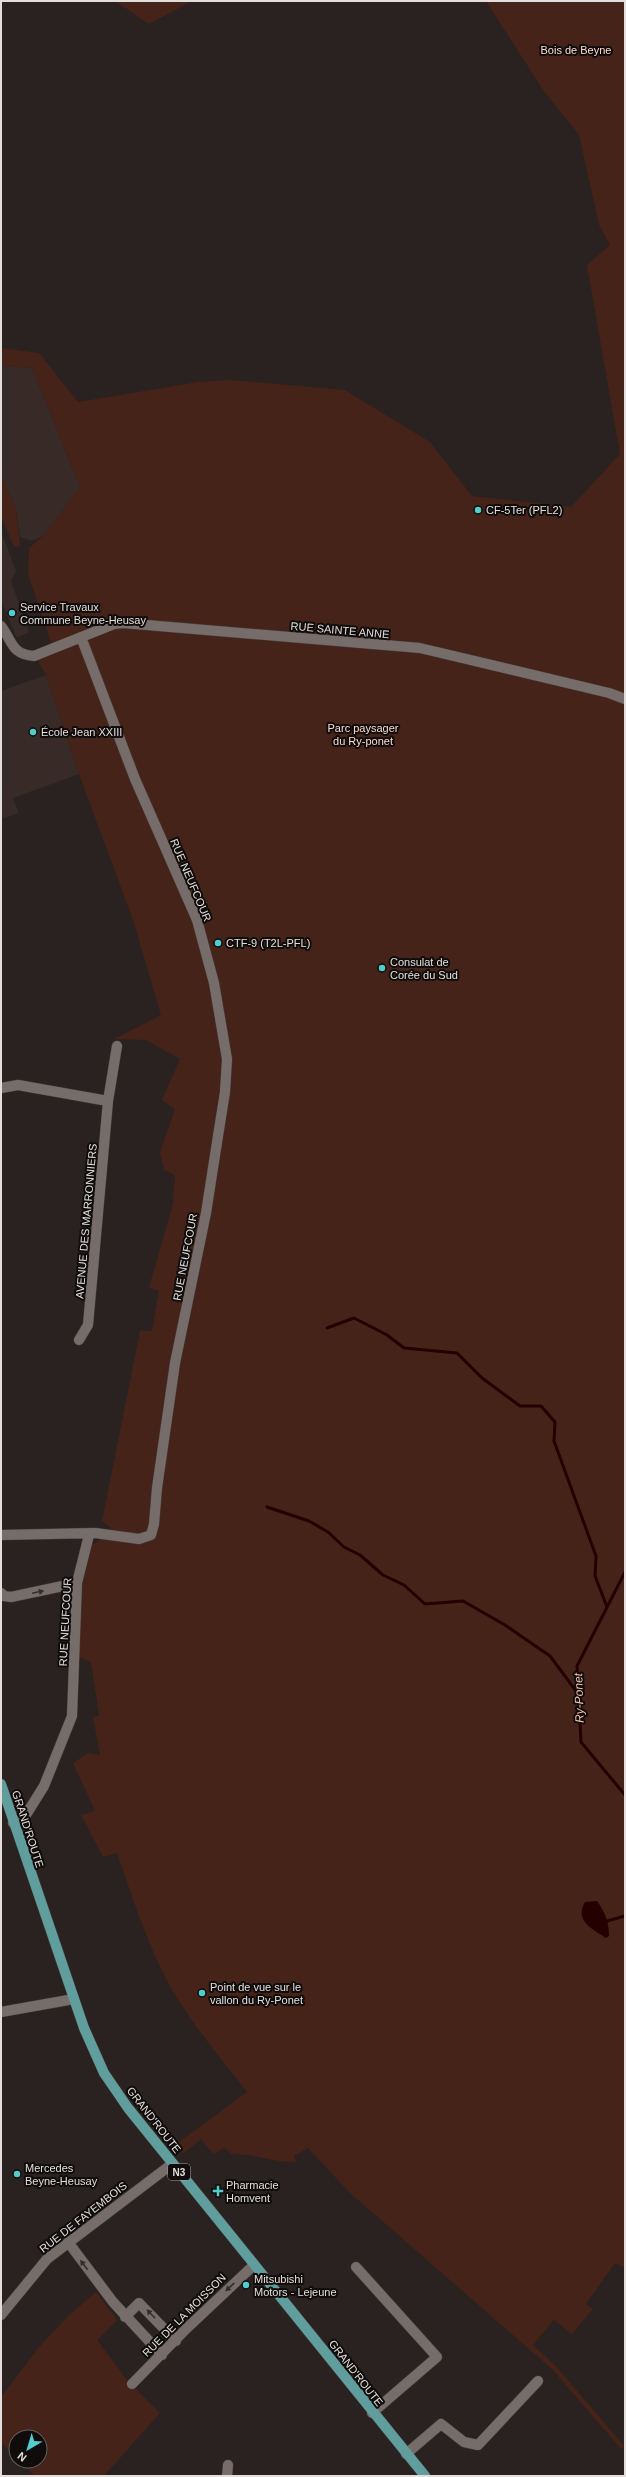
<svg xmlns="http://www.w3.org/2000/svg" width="626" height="2477" viewBox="0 0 626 2477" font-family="Helvetica,sans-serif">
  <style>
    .built { fill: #382b27 }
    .green { fill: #462318 }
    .water { fill: #250000 }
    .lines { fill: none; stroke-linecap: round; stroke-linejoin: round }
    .stream { stroke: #250000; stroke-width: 3 }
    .minor-casing { stroke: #443e3c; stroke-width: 11 }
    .primary-casing { stroke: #443e3c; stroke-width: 11 }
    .minor { stroke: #766d6a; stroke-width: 10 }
    .primary { stroke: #609e9d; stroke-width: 10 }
    .oneway { fill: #332e2c }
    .poi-dot { fill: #52cdcd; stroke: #0f0c0b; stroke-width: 1.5 }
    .labels { text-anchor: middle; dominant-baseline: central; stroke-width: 4; stroke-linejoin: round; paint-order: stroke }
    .shield { fill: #0f0c0b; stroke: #a39f9d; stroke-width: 1 }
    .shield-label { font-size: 10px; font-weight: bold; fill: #e3dedc }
    .park-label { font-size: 11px; fill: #fcd9ce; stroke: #0f0c0b }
    .poi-label { font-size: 11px; fill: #e3dedc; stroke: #0f0c0b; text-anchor: start }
    .street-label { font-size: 11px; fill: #e3dedc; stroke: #0f0c0b }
    .water-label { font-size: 12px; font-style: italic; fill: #f7c3b3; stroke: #0f0c0b }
  </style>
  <rect width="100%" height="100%" fill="#292220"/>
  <path class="built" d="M1,366L32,368L80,487L43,536L32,541L20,537L16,509L1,475Z
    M1,531L16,571L11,581L29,632L17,638L1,601Z
    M46,675L79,774L13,798L19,813L1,819V691Z"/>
  <path class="green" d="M115,1H192L149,24Z
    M486,1H625V2268L615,2263L586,2304L593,2309L572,2334L554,2320L533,2345L556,2366L624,2446L621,2449L552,2369L350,2193L308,2148L294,2156L297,2162C273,2163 254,2153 231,2154L225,2148L213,2154L201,2139L183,2154L175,2145L247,2092C218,2055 186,2017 164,1975C145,1936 131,1894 117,1853L103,1857L81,1815L95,1811L73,1763L88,1753L100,1755L93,1717L99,1716L91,1662L79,1657L82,1588L92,1545L105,1537L125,1541V1531L113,1530L102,1521L140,1331H152L159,1291L149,1287L173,1204L175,1175L164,1170L160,1152L175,1109L162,1100L180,1059L146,1040L114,1039L161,1015L134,923L79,774L46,675L37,659L53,648L28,574L29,548L43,536L80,487L32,368L1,366V348L39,353L78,402L198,382L231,380L345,390L430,442L472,496L571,507L620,454L587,265L610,245L599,225L579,135L543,90Z
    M1,475L16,509L20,546L14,547L1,516Z
    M96,2292L117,2320L97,2340L128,2381L160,2413L104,2476H35L20,2461H40V2437H16V2457L1,2442V2397L39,2347L69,2315Z"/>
  <path class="water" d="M597,1901C605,1912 609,1922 609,1936L606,1938C592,1929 574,1920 585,1902Z"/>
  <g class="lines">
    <path class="stream" d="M327,1328L354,1318L387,1335L404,1348L457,1353L482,1378L520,1406H541L555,1422L554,1441L596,1556L595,1576L607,1607
      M267,1507L309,1521L328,1532L344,1547L360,1555L383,1575L404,1585L425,1604L463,1601L505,1625L550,1656L579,1695
      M625,1572L577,1666L581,1742L625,1795
      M607,1921L625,1916"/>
    <defs>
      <path id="minor" d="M1,626C13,642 11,654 34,656L114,624L123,623L420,648L609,693L625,699
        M1,1088L18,1085L108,1101
        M79,1340L88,1325L108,1101L117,1046
        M1,1535L95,1533L139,1539L151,1535L154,1524L157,1488L175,1363L206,1213L218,1136L225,1092L227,1059L214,983L197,920L135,779L81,637
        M1,1593L4,1596L11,1597L77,1583
        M13,1823L24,1818L44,1786L72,1716L77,1583L89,1535
        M1,2012L74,1999
        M68,2242L113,2302L162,2355
        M356,2267L437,2357L372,2413
        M1,2315L47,2259L172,2164
        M125,2317L139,2303L176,2341
        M132,2384L186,2329L254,2265
        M406,2454L441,2424L464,2442L478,2445L538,2381
        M227,2476L228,2465"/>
      <path id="primary" d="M1,1784L84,2028L104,2073L128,2108L425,2476"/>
    </defs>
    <use href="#minor" class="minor-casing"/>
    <use href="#primary" class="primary-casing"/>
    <use href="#minor" class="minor"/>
    <use href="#primary" class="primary"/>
  </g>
  <defs><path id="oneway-solid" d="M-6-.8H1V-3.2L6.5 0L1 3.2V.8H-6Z"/></defs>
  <g class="oneway">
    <use href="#oneway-solid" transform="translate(38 1592) rotate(-12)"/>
    <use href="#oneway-solid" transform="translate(84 2265) rotate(-127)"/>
    <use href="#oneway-solid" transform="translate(230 2287) rotate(137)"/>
    <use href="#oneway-solid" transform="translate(151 2314) rotate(-134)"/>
  </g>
  <g class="poi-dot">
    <circle cx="478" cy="510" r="4"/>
    <circle cx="12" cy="613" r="4"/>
    <circle cx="33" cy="732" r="4"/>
    <circle cx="218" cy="943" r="4"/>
    <circle cx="382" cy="968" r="4"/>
    <circle cx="202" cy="1993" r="4"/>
    <circle cx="17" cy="2174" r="4"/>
    <path d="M216 2185h4v4h4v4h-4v4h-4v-4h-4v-4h4z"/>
    <circle cx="246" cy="2285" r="4"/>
  </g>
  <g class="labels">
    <rect class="shield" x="168" y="2164" width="22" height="16" rx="3"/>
    <g class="shield-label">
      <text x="179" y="2172">N3</text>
    </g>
    <g class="park-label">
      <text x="576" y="50">Bois de Beyne</text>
      <text x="363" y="728">Parc paysager<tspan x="363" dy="13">du Ry-ponet</tspan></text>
    </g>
    <g class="poi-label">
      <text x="486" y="510">CF-5Ter (PFL2)</text>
      <text x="20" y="607">Service Travaux<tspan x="20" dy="13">Commune Beyne-Heusay</tspan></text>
      <text x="41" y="732">École Jean XXIII</text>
      <text x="226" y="943">CTF-9 (T2L-PFL)</text>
      <text x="390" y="962">Consulat de<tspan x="390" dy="13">Corée du Sud</tspan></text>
      <text x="210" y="1987">Point de vue sur le<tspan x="210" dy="13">vallon du Ry-Ponet</tspan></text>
      <text x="25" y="2168">Mercedes<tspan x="25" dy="13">Beyne-Heusay</tspan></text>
      <text x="226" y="2185">Pharmacie<tspan x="226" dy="13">Homvent</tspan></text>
      <text x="254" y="2279">Mitsubishi<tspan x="254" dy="13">Motors - Lejeune</tspan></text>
    </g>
    <g class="street-label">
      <text transform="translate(340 630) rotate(5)">RUE SAINTE ANNE</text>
      <text transform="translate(191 880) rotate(67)">RUE NEUFCOUR</text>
      <text transform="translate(86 1221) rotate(-85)">AVENUE DES MARRONNIERS</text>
      <text transform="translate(185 1257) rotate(-79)">RUE NEUFCOUR</text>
      <text transform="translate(65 1622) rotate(-87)">RUE NEUFCOUR</text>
      <text transform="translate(28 1829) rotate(72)">GRAND'ROUTE</text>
      <text transform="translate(154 2120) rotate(52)">GRAND'ROUTE</text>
      <text transform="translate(83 2217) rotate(-38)">RUE DE FAYEMBOIS</text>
      <text transform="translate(184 2315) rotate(-45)">RUE DE LA MOISSON</text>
      <text transform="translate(356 2373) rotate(52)">GRAND'ROUTE</text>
    </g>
    <g class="water-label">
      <text transform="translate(579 1698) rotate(-92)">Ry-Ponet</text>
    </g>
  </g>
  <rect width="626" height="2477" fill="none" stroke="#e3dedc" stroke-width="4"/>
  <g transform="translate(28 2449) rotate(218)"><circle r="19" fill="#0f0c0b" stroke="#64605f"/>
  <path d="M0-3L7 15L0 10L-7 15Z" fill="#52cdcd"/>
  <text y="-6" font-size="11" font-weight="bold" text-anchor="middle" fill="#e3dedc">N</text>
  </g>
</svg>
